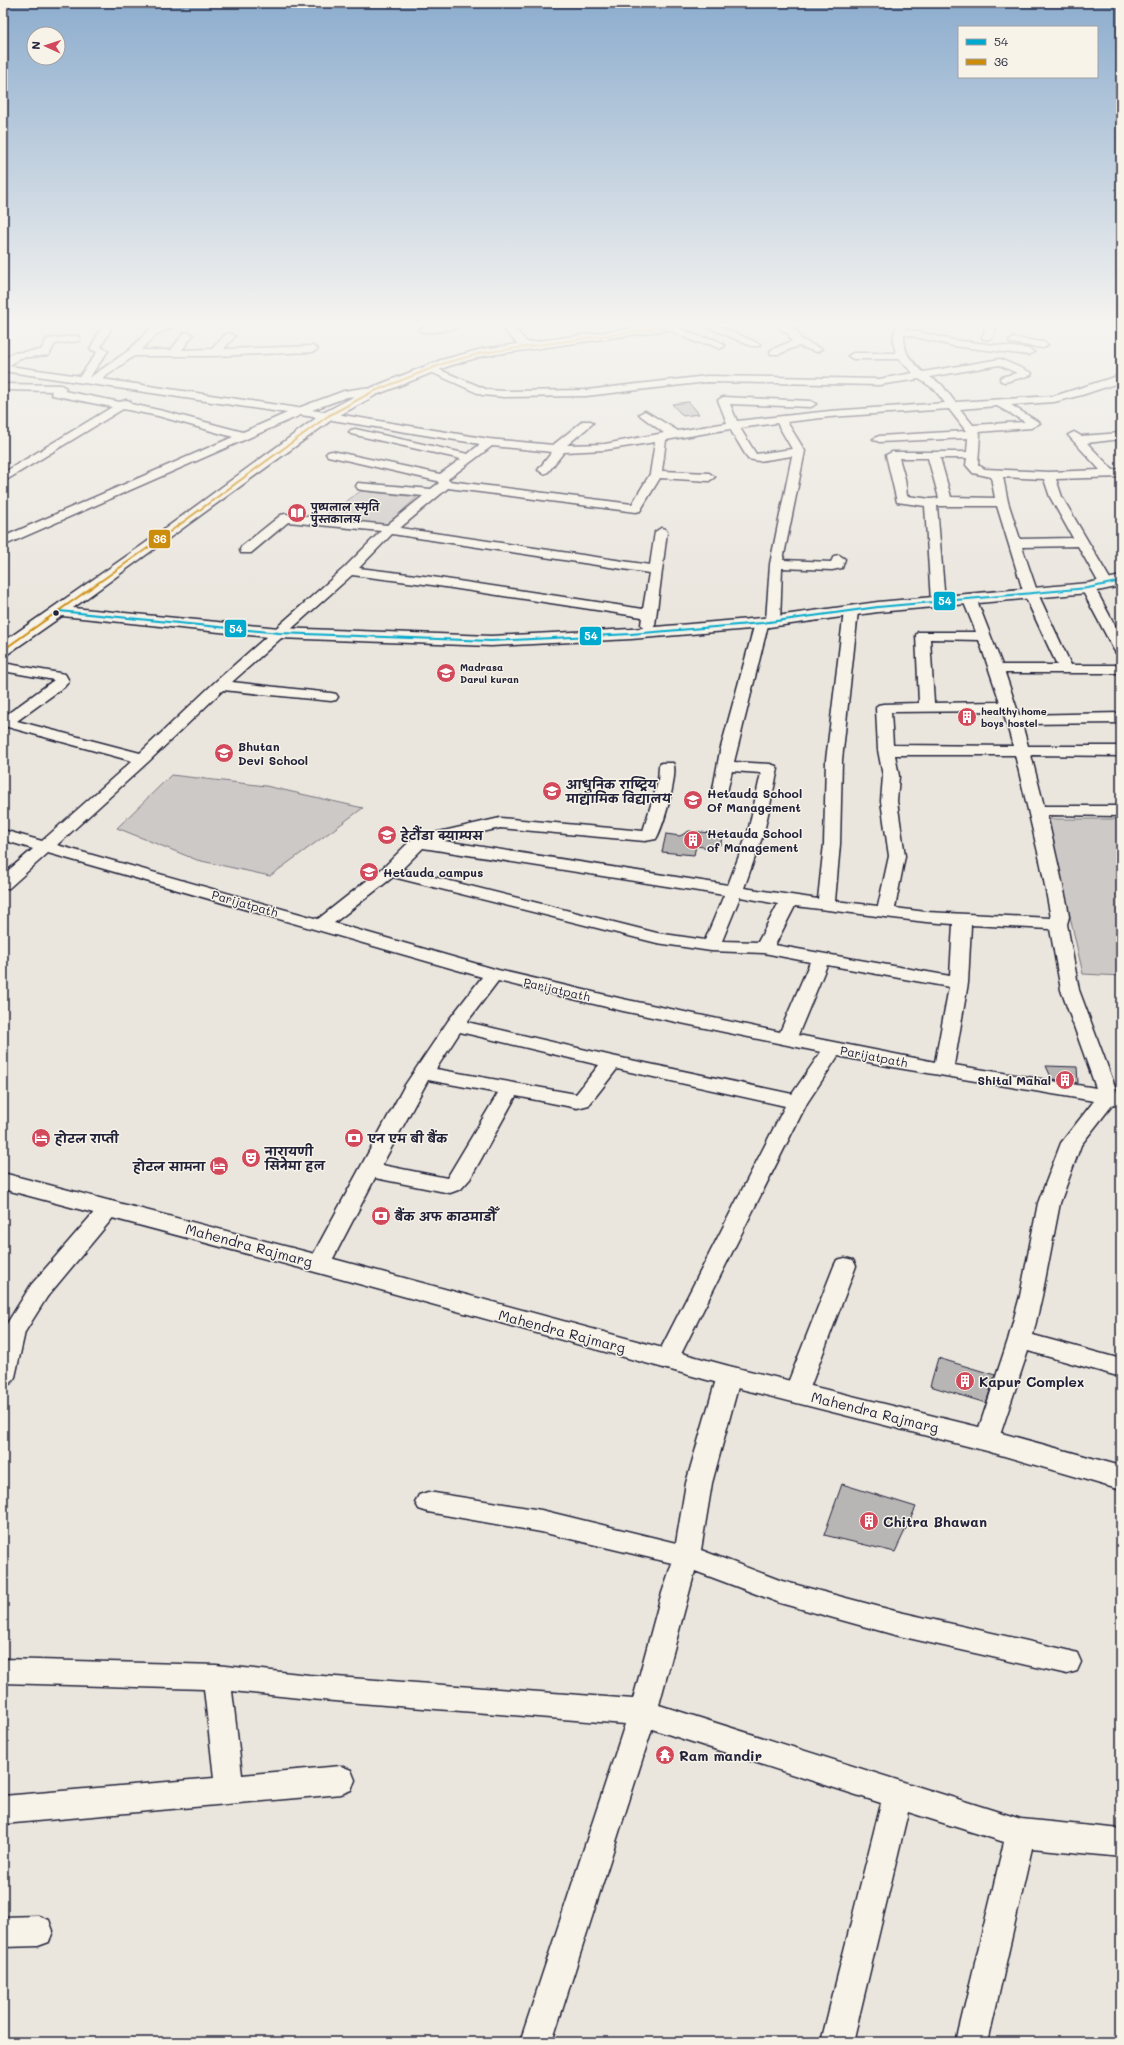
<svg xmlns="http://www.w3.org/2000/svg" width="1124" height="2045" viewBox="0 0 1124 2045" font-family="Mali,'Playpen Sans Deva',sans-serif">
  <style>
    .green { fill: #cdc9c6; stroke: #787680 }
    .building { fill: #b8b6b5; stroke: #22223b }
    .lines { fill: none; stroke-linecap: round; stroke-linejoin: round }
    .minor-casing { stroke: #22223b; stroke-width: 3 }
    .major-casing { stroke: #22223b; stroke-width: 3 }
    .highway-casing { stroke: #22223b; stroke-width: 3 }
    .minor { fill: #f7f3e8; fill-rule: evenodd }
    .major { fill: #f7f3e8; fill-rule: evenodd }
    .highway { fill: #f7f3e8; fill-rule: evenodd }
    .bus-1-casing { stroke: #f7f3e8; stroke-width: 4 }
    .bus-2-casing { stroke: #f7f3e8; stroke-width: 4 }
    .bus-1 { stroke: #00a9ce; stroke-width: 2 }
    .bus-2 { stroke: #cc8c0c; stroke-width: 2 }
    .bus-dot { fill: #22223b; stroke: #f7f3e8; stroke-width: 1.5 }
    .labels { text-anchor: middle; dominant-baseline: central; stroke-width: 3; stroke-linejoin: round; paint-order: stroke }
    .far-poi-label { font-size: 10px; font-weight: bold; fill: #22223b; stroke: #f7f3e8; text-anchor: start }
    .poi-label { font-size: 12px; font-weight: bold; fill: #22223b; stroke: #f7f3e8; text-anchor: start }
    .street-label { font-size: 12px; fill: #22223b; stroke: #f7f3e8 }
    .near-street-label { font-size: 14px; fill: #22223b; stroke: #f7f3e8 }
    .near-poi-label { font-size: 14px; font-weight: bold; fill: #22223b; stroke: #f7f3e8; text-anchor: start }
    .line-badge { stroke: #f7f3e8; stroke-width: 1.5 }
    .badge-label { font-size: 11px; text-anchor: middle; font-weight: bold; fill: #fff }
  </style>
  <rect width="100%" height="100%" fill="#eae6de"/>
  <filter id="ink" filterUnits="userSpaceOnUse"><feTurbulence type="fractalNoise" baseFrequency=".025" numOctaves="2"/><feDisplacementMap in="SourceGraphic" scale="8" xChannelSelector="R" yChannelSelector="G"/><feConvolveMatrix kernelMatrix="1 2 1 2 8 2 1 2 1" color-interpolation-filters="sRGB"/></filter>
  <g filter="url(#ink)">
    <path class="green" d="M361,491L417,497L384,528L319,520Z
      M171,775L266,786L363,808L270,876L197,860L117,828Z
      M1048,819H1121V976L1083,974Z"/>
    <path class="building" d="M689,402L699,414L683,416L672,404Z
      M689,831L722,834L721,844L711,848L696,846L694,855L662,852L666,834L680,836Z
      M1046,1066L1077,1067L1078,1083L1052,1079Z
      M938,1358L995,1375L986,1403L930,1386Z
      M842,1484L916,1507L895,1552L824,1535Z"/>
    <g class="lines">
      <defs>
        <path id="minor" d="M103,325H113L101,347L108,351L89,378L128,351L149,330L163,325H178L157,334L141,350H171L184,333L188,332L193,335L182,350L212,349L226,334L230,333L235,336L224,349L313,346L318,349L313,352L214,356H134L102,379L298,408L344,391L363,388L376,390L377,392L376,394L347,397L312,410L489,439L553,445L583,421H591L593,423L591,425L567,445L605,444L664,433L641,416L639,414L645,411L678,431L727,423L718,400L723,397L811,401L816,404L811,407L730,404L737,421L830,411L945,403L934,389L919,379L879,385L707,382L586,396L504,397L482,395L424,369L425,367H433L488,390L504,391L586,390L707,376L879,379L913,373L899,359H853L848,356L853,353H896C893,344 892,333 898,325H908L905,329L953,340L1029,349L1034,352L1029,355L953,346L904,334C904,354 909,358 923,372L1000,359L1032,373L1031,375L1005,382L1001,381L1000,379L1001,377L1017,373L999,365L930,377L942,385L955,402L1054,396L1121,375V382L1082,395L1054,402L1011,405L1040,423L1031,428L978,432L980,434L978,465L985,469L1049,472L1100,470L1068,435L1074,432L1081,436L1121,433V439L1087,443L1113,470L1121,469V477L1056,479L1062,497L1113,584L1111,587H1101L1078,546L1022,547L1038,594L1071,665H1121V673H1005L1019,715L1121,713V723L1022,724L1028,746H1121V756L1031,755L1044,806H1121V816L1047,815L1067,904L1069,917L1067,924L1079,990L1117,1092L1121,1093V1105L1113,1104L1081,1145L1060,1203L1042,1296L1033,1335L1121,1359V1377L1028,1351L996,1447L987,1450L978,1447L975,1440L1008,1340L1020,1296L1038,1203L1061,1143L1094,1101L898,1068L838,1056L807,1103L675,1366L667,1369L659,1366L655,1360L785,1106L617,1069L589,1105L577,1108L516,1096L470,1179L461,1189L450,1193L375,1178L327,1270L319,1272L311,1270L308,1264L405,1085L448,1021L482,977L48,853L9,888L3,889V875L33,849L3,840V830L42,841L132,761L4,726L3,719L6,715L54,680L3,671V663L65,674L69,681L64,687L17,721L140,753L215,682L344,568L381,531L288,522L251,553H241L240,550L241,547L281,515L285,514L387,525L423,496L362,490L358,489L356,486L358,483L431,489L439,483L437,481L328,456L326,454L328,452L332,451L440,474L461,459L351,434L349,432L351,430L355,429L468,454L480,444L301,415L3,546V537L233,437L158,416L123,409L3,482V473L112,407L52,395L51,393L52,391L3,390V384L61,385L66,388L64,391L120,402L126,400L130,401L131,404L163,411L243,432L287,413L3,371V360L13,353L41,350L47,339L75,336L79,337L80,339L79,341L55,344L49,355L20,358L9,366L80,376L97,352L90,349ZM997,406L1025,422L973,425L960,409ZM949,409L966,431L879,436L873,439L879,442L968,438L967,452H892L886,455L897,502L925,506L931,602L933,605H943L945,602L937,506H997L1024,594L1057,665H1002L976,598L969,594L962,598L976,632H918L916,635L919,703L883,704L878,705L876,708L878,750L883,776L881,801L889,856L878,906L835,901L840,844L842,760L858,611L856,608H846L844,611L826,760L824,844L818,899L744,888L764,832L778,769L776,766L770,764L734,762L768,625H778L780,622L782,568L832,570L842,568L845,559L839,555L834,556L831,562L783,560L805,451L787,422L830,417ZM777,423L792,449L756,454L740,428ZM730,429L748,459L759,461L792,456L770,564L766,620H757L755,623L720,751L713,789L715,792H727L732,771L761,773L748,832L728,885L444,841L500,828L645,841L656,839C663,828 679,773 673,763H661L659,766L658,782L643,831L500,818L413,838L384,867L318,919L57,845L148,762L223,690L331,701L336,700L338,697L336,694L331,693L232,682L352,575L432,585L642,617L641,625L643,628H653L655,625L667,532L665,529L661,528L655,532L650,565L400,528L448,488L636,512L640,511L660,478L709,481L715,477L709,473L662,471L666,440ZM655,442L650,474L632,504L449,481L448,479L492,446L552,452L538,470L544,474L548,472L564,452L605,450ZM899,458H928L939,498L931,499L907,496L905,479ZM940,458H967L966,465L973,473L991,477L995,498L951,497ZM1003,477L1044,479L1050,497L1073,538L1020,539L1008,502ZM392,534L649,573L643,609L432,577L359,568ZM930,639L979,640L1000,702L934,703ZM1003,711L1013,746L893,745L891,712ZM895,755H1015L1041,865L1051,918L926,912L895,908L905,856L897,801L899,776ZM423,848L724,895L705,940L657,933L402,869ZM393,877L657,943L711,951L764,953L810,962L780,1032L623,999L498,970L334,923ZM740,897L778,904L758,942L722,941ZM795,906L926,922L953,924L950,976L775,945ZM971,925L1050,929L1061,990L1096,1088L954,1065L968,983ZM827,965L949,987L935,1062L798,1035ZM498,981L623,1011L821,1052L792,1094L612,1056L467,1022ZM460,1032L599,1065L576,1094L436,1069ZM428,1080L498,1093L447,1178L382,1165Z
          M436,325H462C457,330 423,335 419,330L420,328Z
          M500,325H511L529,344L530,346L529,348H521Z
          M667,325C680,325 689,334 701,337C710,339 718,338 725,346L720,349L709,344L695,342L668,329Z
          M703,325H717L760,344L759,346H751Z
          M776,325H788L796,330L802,340L822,349L817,352L798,346L779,354H771L770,352L771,350L792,341L788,334Z
          M984,325H994L995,331L991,339H983L982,337L985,331Z
          M1014,338L1043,342L1048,345L1043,348L1010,343L1009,341Z
          M1088,584L1095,588L1121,637V654L1116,653L1114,650L1081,588Z
          M110,1201L118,1203L121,1208L47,1297L25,1332L15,1377L11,1383L3,1386V1330L6,1325L31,1285L102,1203Z
          M845,1258L853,1260L856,1266L808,1393L804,1400L796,1402L788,1400L784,1393L834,1266L837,1260Z
          M729,1367L737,1370L741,1376L712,1483L701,1550L782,1581L895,1611L1067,1650L1077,1653L1081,1662L1077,1671L1067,1674L895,1635L780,1603L695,1571L659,1705L1021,1819L1121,1829V1857L1032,1848L988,2042H956L1004,1842L908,1812L853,2042H821L881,1803L652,1729L552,2042H520L625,1724L309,1699L232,1691L242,1775L341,1766L351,1770L355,1780L351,1790L341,1794L3,1824V1796L214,1778L204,1689L3,1683V1659L216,1665L309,1675L633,1699L660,1599L672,1563L541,1532L428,1512L419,1509L415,1502L419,1495L428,1492L541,1510L676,1543L686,1483L717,1376L721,1370Z
          M38,1916L49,1920L53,1931L49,1942L38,1946L3,1947V1917Z"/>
        <path id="major" d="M655,325H687L681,328L483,356L449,366L376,395L333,419L73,608L279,628L491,636L631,629L762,618L878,602L1088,583L1121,576V586L1088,593L878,612L762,628L631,639L491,646L279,638L62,616L9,653L3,655V642L144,544L323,413L368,389L441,360L482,349Z"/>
        <path id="highway" d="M3,1173L319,1255L729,1366L987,1429L1121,1466V1490L987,1451L729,1386L319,1273L3,1189Z"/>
      </defs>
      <use href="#minor" class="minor-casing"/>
      <use href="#major" class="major-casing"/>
      <use href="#highway" class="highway-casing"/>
      <use href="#minor" class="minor"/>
      <use href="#major" class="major"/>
      <use href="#highway" class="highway"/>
      <defs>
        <path id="bus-1" d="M59,611L279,633L491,641L631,634L762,623L878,607L1088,588L1121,581"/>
        <path id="bus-2" d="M3,650L149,547L328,416L372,392L445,363L482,353L681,325"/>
      </defs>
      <use href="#bus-1" class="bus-1-casing"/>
      <use href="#bus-2" class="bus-2-casing"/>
      <use href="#bus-1" class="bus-1"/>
      <use href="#bus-2" class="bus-2"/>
    </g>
  </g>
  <linearGradient id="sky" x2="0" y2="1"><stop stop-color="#8dadce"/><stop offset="0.53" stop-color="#f6f4f0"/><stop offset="1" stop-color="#f6f4f0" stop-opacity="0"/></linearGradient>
  <rect width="1124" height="611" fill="url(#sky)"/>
  <defs>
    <symbol id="library-disc" viewBox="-11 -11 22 22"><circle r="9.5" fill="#d1495b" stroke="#f7f3e8"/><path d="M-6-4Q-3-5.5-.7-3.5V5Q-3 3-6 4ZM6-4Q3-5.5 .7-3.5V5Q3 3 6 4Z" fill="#fff"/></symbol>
    <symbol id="school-disc" viewBox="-11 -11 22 22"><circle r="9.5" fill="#d1495b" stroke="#f7f3e8"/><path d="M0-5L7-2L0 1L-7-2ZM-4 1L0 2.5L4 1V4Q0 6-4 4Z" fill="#fff"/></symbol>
    <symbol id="building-disc" viewBox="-11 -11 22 22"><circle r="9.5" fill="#d1495b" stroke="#f7f3e8"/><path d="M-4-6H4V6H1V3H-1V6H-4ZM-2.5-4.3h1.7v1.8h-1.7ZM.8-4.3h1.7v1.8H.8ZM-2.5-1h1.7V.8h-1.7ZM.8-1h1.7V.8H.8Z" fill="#fff"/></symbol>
    <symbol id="university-disc" viewBox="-11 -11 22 22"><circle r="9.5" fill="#d1495b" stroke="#f7f3e8"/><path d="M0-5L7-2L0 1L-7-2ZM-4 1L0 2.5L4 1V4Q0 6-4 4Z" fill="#fff"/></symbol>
    <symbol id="hotel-disc" viewBox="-11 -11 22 22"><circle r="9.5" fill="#d1495b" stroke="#f7f3e8"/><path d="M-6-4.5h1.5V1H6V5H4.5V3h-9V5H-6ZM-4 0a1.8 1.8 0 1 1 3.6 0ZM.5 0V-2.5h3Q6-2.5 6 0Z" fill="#fff"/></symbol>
    <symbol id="bank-disc" viewBox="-11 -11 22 22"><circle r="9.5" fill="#d1495b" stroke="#f7f3e8"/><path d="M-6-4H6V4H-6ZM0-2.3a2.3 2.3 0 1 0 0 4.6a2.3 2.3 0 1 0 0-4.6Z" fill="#fff"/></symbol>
    <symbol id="theatre-disc" viewBox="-11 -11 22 22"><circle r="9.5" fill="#d1495b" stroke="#f7f3e8"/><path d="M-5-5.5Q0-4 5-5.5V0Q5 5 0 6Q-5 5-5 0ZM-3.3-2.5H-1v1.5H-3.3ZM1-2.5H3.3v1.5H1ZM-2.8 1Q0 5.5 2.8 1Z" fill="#fff"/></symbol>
    <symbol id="temple-disc" viewBox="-11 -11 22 22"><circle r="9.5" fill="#d1495b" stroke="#f7f3e8"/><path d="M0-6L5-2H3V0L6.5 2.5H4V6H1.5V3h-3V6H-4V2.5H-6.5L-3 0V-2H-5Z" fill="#fff"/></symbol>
  </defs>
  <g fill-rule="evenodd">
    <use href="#library-disc" x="286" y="502" width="22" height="22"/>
    <use href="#school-disc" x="435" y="662" width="22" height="22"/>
    <use href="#building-disc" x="956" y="706" width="22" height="22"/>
    <use href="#school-disc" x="213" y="742" width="22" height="22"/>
    <use href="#school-disc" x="541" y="780" width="22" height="22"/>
    <use href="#school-disc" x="682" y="789" width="22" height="22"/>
    <use href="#school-disc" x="376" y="824" width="22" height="22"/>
    <use href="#building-disc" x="682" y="829" width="22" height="22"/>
    <use href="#university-disc" x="358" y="861" width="22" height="22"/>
    <use href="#building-disc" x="1054" y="1069" width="22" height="22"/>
    <use href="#hotel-disc" x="30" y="1127" width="22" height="22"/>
    <use href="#bank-disc" x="343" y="1127" width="22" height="22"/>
    <use href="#theatre-disc" x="240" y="1147" width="22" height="22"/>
    <use href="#hotel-disc" x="208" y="1155" width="22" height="22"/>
    <use href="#bank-disc" x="370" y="1205" width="22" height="22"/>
    <use href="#building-disc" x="954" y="1370" width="22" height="22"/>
    <use href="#building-disc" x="858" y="1510" width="22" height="22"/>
    <use href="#temple-disc" x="654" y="1744" width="22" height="22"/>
  </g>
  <circle class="bus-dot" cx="56" cy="613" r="3.5"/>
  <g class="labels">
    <g class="far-poi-label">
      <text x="311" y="507">पुष्पलाल स्मृति<tspan x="311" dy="12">पुस्तकालय</tspan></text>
      <text x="460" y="667">Madrasa<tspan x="460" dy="12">Darul kuran</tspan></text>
      <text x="981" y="711">healthy home<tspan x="981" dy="12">boys hostel</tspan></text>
    </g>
    <g class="poi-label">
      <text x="238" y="746">Bhutan<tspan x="238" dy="14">Devi School</tspan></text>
      <text x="566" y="784">आधुनिक राष्ट्रिय<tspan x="566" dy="14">माद्यामिक विद्यालय</tspan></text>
      <text x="707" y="793">Hetauda School<tspan x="707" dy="14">Of Management</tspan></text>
      <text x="707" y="833">Hetauda School<tspan x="707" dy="14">of Management</tspan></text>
      <text x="401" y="835">हेटौंडा क्याम्पस</text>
      <text x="383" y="872">Hetauda campus</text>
      <text x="1051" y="1080" text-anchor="end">Shital Mahal</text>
      <text x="55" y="1138">होटल राप्ती</text>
      <text x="368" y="1138">एन एम बी बैंक</text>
      <text x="265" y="1151">नारायणी<tspan x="265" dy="14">सिनेमा हल</tspan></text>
      <text x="205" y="1166" text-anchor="end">होटल सामना</text>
      <text x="395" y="1216">बैंक अफ काठमाडौँ</text>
    </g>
    <g class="street-label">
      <text transform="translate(245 903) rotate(16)">Parijatpath</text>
      <text transform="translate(557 989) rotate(13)">Parijatpath</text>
      <text transform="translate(874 1056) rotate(11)">Parijatpath</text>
    </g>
    <g class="near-street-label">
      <text transform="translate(249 1245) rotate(15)">Mahendra Rajmarg</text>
      <text transform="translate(562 1331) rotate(15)">Mahendra Rajmarg</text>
      <text transform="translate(875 1412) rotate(14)">Mahendra Rajmarg</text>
    </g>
    <g class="near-poi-label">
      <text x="979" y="1381">Kapur Complex</text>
      <text x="883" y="1521">Chitra Bhawan</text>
      <text x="679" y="1755">Ram mandir</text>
    </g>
  </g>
  <g class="line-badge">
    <rect x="148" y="529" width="23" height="20" rx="4" fill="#cc8c0c"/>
    <rect x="933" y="591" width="23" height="20" rx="4" fill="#00a9ce"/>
    <rect x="224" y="619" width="23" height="19" rx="4" fill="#00a9ce"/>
    <rect x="579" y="626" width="23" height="20" rx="4" fill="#00a9ce"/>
  </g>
  <g class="badge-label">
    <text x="160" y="543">36</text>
    <text x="945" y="605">54</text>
    <text x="236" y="633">54</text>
    <text x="591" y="640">54</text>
  </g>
  <rect width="1124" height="2045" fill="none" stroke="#f7f3e8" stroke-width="16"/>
  <rect x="8" y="8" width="1108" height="2029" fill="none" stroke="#22223b" stroke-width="1.5" filter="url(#ink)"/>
  <rect x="958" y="26" width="140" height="52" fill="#f7f3e8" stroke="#a29fa3"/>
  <rect x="966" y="39" width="20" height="6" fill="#00a9ce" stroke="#a29fa3"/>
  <text x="994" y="46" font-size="12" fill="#22223b">54</text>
  <rect x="966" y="59" width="20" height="6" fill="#cc8c0c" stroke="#a29fa3"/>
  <text x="994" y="66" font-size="12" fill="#22223b">36</text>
  <g transform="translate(46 46) rotate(273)"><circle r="19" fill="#f7f3e8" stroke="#a29fa3"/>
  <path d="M0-3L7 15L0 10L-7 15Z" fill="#d1495b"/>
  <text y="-6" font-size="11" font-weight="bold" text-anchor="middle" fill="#22223b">N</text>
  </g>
</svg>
